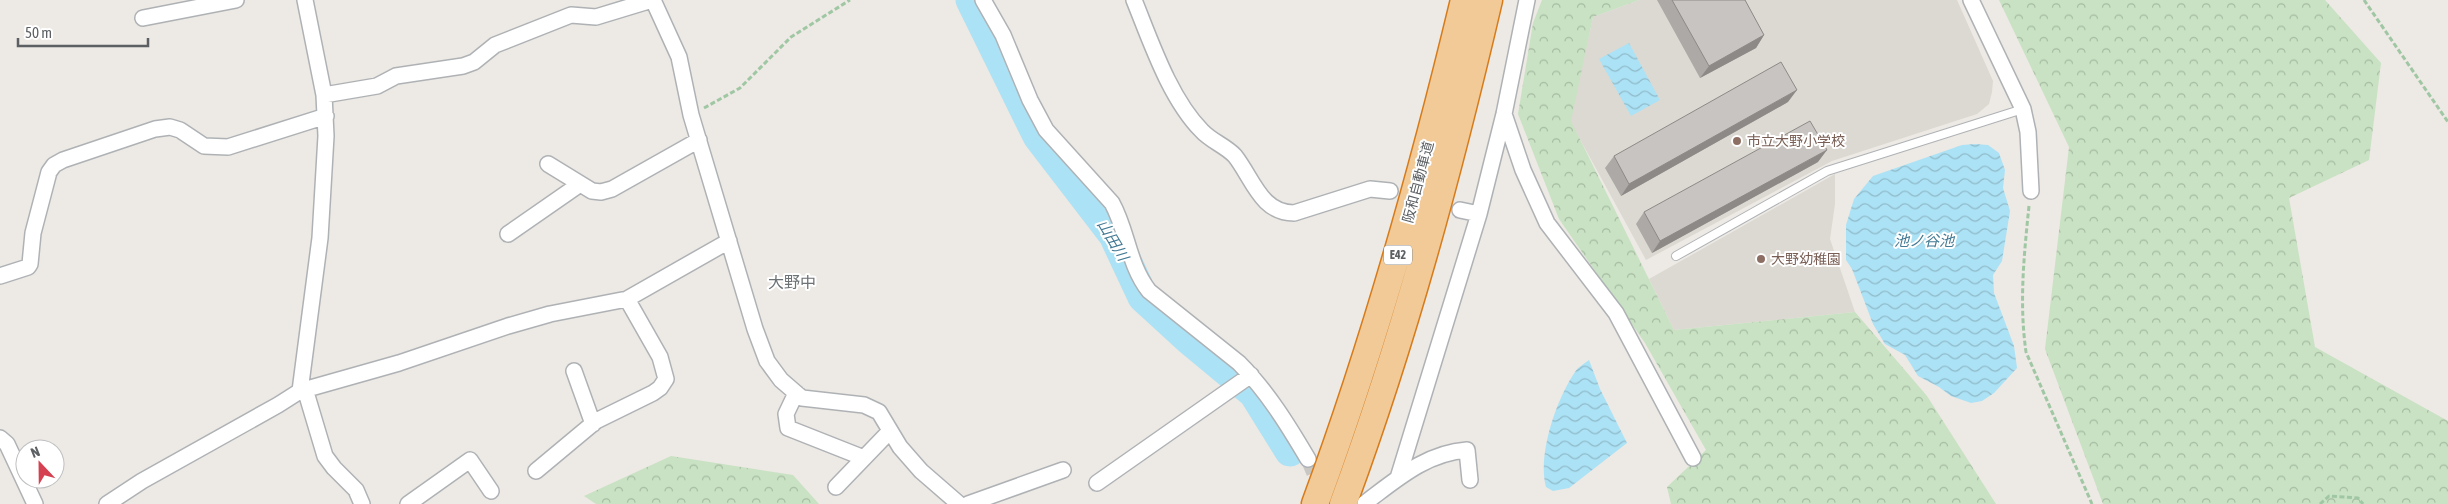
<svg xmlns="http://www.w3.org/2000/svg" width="2448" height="504" viewBox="0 0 2448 504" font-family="'Asap Condensed','Noto Sans JP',sans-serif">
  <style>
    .education { fill: #dcd9d2 }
    .forest { fill: url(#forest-crowns) }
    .water { fill: url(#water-waves) }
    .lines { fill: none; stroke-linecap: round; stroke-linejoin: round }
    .river { stroke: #ace2f5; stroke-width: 31 }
    .minor-tunnel { stroke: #c9c7c4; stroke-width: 15; stroke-dasharray: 15 8; stroke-linecap: butt }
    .service-casing { stroke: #afb2b5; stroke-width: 10 }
    .minor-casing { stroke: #afb2b5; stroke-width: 18 }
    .motorway-casing { stroke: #d77b1a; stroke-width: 29 }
    .path { stroke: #a0c7a4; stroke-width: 3; stroke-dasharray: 5 2.5; stroke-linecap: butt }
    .service { stroke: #fff; stroke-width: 8 }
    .minor { stroke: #fff; stroke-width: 15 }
    .motorway { stroke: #f1ca97; stroke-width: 26 }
    .wall { fill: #aca9a6 }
    .shaded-wall { fill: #8c8987 }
    .building { fill: #c8c4c1; stroke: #8c8987 }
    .education-dot { fill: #8d6e63; stroke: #fff; stroke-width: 2 }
    .labels { text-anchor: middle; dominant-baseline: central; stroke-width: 4; stroke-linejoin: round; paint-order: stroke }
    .shield { fill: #fff; stroke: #8d9092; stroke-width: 1 }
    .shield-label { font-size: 12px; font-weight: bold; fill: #5c6063 }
    .education-label { font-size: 14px; fill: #785e54; stroke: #fff; text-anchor: start }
    .street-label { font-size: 14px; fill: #5c6063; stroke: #fff }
    .water-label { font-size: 15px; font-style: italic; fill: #447a94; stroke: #fff }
    .quarter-label { font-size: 16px; fill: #6d7275; stroke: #fff }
  </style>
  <defs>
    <pattern id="forest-crowns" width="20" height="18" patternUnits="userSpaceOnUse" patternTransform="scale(1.25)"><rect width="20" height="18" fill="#c8e2c3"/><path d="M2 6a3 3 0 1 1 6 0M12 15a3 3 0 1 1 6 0" fill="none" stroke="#a6bba2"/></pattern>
    <pattern id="water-waves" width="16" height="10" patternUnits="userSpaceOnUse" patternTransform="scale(1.25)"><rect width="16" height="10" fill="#ace2f5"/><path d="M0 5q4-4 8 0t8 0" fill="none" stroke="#8fbbca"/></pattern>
  </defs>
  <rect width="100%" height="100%" fill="#ede9e4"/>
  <path class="education" d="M1639,0H1957L1993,81L1992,92L1989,104L1977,114L1832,161L1646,260L1570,121L1593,17Z
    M1835,174V204L1830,239L1855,312L1674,330L1649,279Z"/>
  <path class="forest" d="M1542,0H1639L1593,17L1571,121L1674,330L1855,312L1927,396L1996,504H1671L1667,487L1706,450L1645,343L1559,219L1518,114L1533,23Z
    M1999,0H2325L2381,63L2369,160L2289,198L2315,347L2448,421V504H2103L2045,349L2069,147Z
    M671,456L793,475L819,504H596L584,496Z"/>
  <path class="water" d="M1629,43L1660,100L1631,116L1599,59Z
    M1975,144L1988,145L1999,153L2005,170L2003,188L2010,211L2002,261L1993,275L1994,293L2014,346L2017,368L1994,393L1982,401L1971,403L1951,396L1939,387L1918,376L1905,355L1885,344L1873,324L1852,269L1846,260V225L1854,199L1873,176L1962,145Z
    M1589,360L1600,389L1627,443L1569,488L1553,491L1546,487C1537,455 1557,398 1575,372C1578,367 1584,364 1589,360Z"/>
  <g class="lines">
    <path class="river" d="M971,0L1038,136L1114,235L1143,297L1190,340L1254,393L1290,451"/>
    <path class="minor-tunnel" d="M1308,459L1321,490"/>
    <defs>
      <path id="service" d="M1676,256L1827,171L2023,109"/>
      <path id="minor" d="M653,0L679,57L691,115L755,329L767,361L781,380L796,393L802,398L864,405L879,412L900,447L921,471L959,504
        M983,0L1003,35L1030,100L1046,130L1112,203C1128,232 1128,264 1149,291L1239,363C1267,391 1288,425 1308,459
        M1134,0C1151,42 1170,99 1202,131C1211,141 1226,146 1235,156C1253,179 1261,213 1294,213L1370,189L1390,191
        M1971,0L2023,109L2028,132L2031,191
        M143,18L236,0
        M324,95L377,86L396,76L463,66L474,62L495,45L571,15L596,17L652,0
        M1504,114L1523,170L1547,223L1616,313L1693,458
        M548,164L592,191L601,192L612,189L699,140
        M1460,210L1479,214
        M508,234L580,184
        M0,276L28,267L30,264L33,233L49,172L54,165L63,160L155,129L170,127L180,130L204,146L228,147L326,116
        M574,371L593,424
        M305,389L325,456L334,468L356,490L362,504
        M300,391L320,238L326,136L324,95L305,0
        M796,393L786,414L788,428L864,458
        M0,438L7,444L35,504
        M536,471L596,421L653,393L660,388L666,379L660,357L627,299
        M1398,478L1479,214L1504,114L1527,0
        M1097,483L1251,375
        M836,487L890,431
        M1365,503C1397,479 1426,453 1467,450L1470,480
        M107,504L142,481L278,405L300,391L399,363L508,326L550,314L627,299L729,241
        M408,504L470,460L491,491
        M968,504L1063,470"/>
      <path id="motorway" d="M1315,504C1376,339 1423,171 1464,0
        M1343,504C1404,339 1449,171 1489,0"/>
    </defs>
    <use href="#service" class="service-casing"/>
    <use href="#minor" class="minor-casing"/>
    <use href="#motorway" class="motorway-casing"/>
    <path class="path" d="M2364,0L2448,122
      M704,108L740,88L791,37L850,0
      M2029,206C2024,255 2019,303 2026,352L2092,504
      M2320,504L2329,496L2358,498L2363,504"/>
    <use href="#service" class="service"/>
    <use href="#minor" class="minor"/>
    <use href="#motorway" class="motorway"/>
  </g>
  <path class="wall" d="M1657,0H1745L1764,35L1756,48L1700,78Z
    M1788,102L1621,196L1605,168L1614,156Z
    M1818,162L1652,253L1636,224L1644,212Z"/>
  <path class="shaded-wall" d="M1764,35L1756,48L1700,78L1709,66Z
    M1797,90L1788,102L1621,196L1629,184Z
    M1827,150L1818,162L1652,253L1660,241Z"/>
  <path class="building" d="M1672,0H1745L1764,35L1709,66Z
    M1781,62L1797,90L1629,184L1614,156Z
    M1810,121L1827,150L1660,241L1644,212Z"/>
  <g class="education-dot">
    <circle cx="1737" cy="141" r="5"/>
    <circle cx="1761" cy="259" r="5"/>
  </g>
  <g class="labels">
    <rect class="shield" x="1384" y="245.5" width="28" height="19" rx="4"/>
    <g class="shield-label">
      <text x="1398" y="255">E42</text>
    </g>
    <g class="education-label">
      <text x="1747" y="141">市立大野小学校</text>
      <text x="1771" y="259">大野幼稚園</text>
    </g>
    <g class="street-label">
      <text transform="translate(1418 182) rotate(-75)">阪和自動車道</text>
    </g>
    <g class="water-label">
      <text transform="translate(1113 240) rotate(59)">山田川</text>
      <text x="1924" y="240">池ノ谷池</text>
    </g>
    <g class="quarter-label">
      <text x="792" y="282">大野中</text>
    </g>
  </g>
  <g transform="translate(40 464) rotate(338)"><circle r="24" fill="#ffffff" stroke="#bebfc1"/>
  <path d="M0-4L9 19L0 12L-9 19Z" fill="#d54150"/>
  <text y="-8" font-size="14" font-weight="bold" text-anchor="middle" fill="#5c6063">N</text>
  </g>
  <path d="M18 38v8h130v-8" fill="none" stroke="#5c6063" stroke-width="2.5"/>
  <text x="25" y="38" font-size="15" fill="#5c6063" stroke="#ffffff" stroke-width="4" paint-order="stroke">50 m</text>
</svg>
